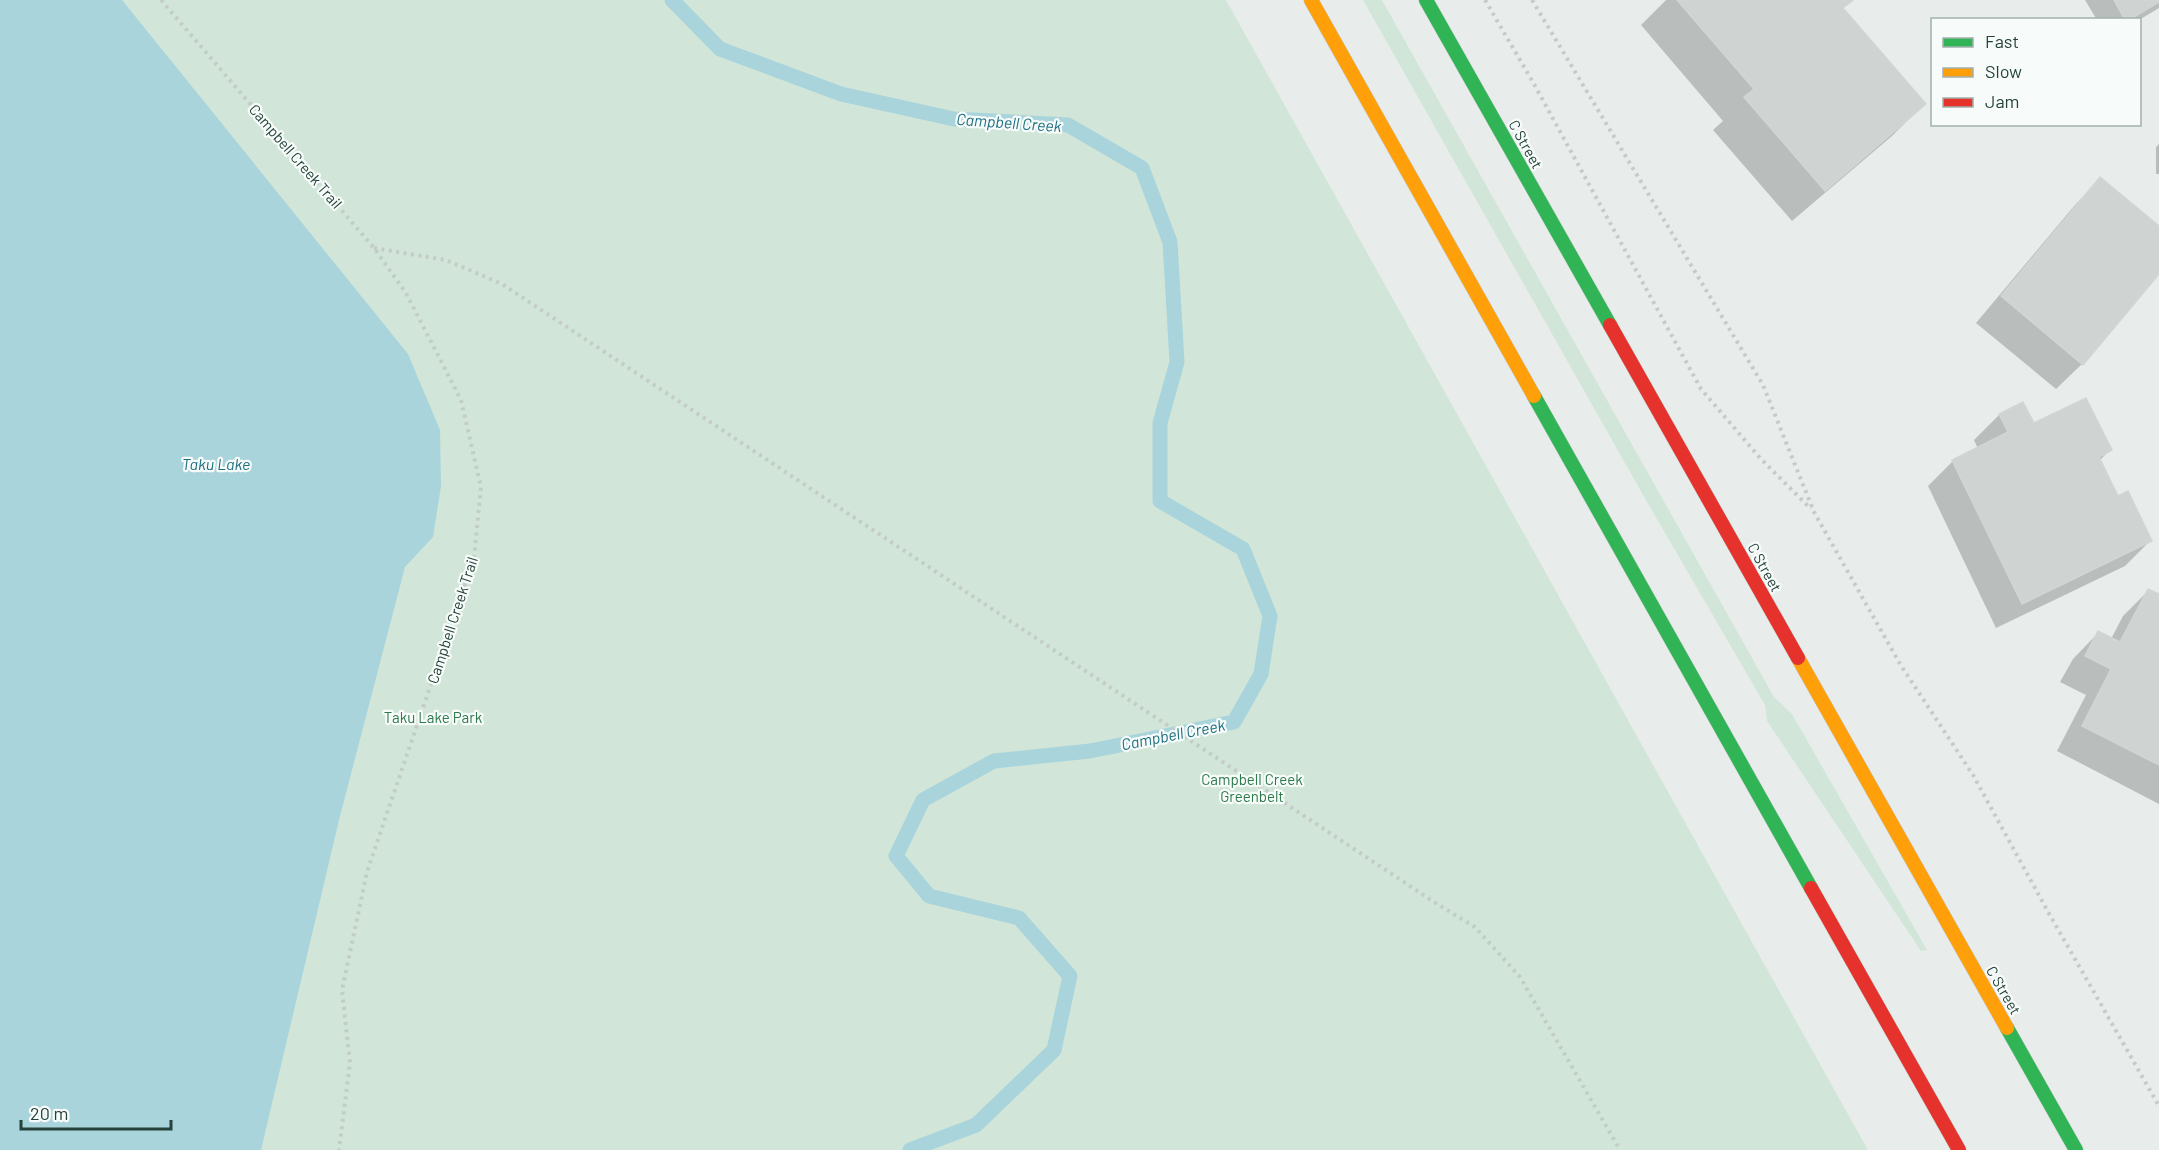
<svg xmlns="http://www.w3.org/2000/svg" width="2159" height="1150" viewBox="0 0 2159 1150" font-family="Barlow,sans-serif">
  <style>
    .green { fill: #d1e6d8 }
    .water { fill: #a9d4db }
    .shadow { fill: #0003 }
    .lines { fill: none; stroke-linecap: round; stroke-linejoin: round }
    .stream { stroke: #a9d4db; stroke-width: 15 }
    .building { fill: #cfd4d2; stroke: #d1d6d4; stroke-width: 1.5 }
    .fast-casing { stroke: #c3ccc9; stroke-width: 15 }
    .slow-casing { stroke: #c3ccc9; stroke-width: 15 }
    .jam-casing { stroke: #c3ccc9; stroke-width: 15 }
    .path { stroke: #c3ccca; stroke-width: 4; stroke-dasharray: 3 4.5; stroke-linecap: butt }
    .fast { stroke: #30b455; stroke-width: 14 }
    .slow { stroke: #ff9f0a; stroke-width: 14 }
    .jam { stroke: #e5322d; stroke-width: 14 }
    .labels { text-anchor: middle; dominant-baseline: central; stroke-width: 4.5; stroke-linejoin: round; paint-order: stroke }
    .street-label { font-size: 15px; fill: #24423a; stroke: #f7fbf9 }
    .park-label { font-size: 15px; fill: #2d7a4b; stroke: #f7fbf9 }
    .water-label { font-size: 16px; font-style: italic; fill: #1c6f80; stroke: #f7fbf9 }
  </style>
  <rect width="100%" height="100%" fill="#e8edeb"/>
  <path class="green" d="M0,0H1226L1868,1150H0Z
    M1363,0H1382L1774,697L1792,714L1927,950L1921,951L1767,721L1765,705L1647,502Z"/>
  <path class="water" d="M0,0H122L408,354L440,430L441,486L433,537L405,567L339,820L261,1150H0Z"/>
  <path class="shadow" d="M1666,0H1851L1842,9L1924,104L1892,136L1792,221L1713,130L1723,121L1641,25Z
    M2085,0H2159V8L2139,20H2097Z
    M2159,144V174H2156V147Z
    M2101,179L2159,228V271L2082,364L2056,389L1976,323L2075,205Z
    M1999,415L2110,450L2099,461L2117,498L2150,541L2125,566L1996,628L1928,486L1953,461L1978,449L1974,440Z
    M2148,591L2159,596V804L2057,751L2086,695L2060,682L2073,659L2098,633L2111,639L2123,616Z"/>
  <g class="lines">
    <path class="stream" d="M672,0L720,49L841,94L954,119L1068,125L1142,168L1170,242L1177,362L1160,423V501L1243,549L1270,616L1261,674L1234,722L1090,751L994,761L923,800L896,856L929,896L1019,918L1070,976L1054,1050L976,1125L910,1150"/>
  </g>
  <path class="building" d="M1677,0H1853L1843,8L1926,104L1825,191L1744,97L1754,89Z
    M2114,0H2159V2L2129,20H2125Z
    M2100,177L2159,226V274L2083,365L2001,296Z
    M2086,398L2112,450L2099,457L2118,496L2128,491L2152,541L2022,604L1952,460L2008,432L1999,414L2023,402L2034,423Z
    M2148,589L2159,594V765L2082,726L2111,669L2085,656L2098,631L2120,642Z"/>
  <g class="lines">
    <defs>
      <path id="fast" d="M1426,0L1610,325
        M1534,396L1811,888
        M2007,1028L2076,1150"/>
      <path id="slow" d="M1311,0L1534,396
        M1798,658L2007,1028"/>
      <path id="jam" d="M1610,325L1798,658
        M1811,888L1959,1150"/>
    </defs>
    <use href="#fast" class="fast-casing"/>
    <use href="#slow" class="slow-casing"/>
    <use href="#jam" class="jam-casing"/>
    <path class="path" d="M161,0L374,248L406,293L461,400L481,487L474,558L367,872L342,990L350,1063L339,1150
      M1485,0L1534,84L1701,389L1760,458L1811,509
      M1532,0L1763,385L1814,512L1900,664L1973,775L2047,910L2159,1106
      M374,248L446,260L502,284L1434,902L1475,927L1520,977L1620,1150"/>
    <use href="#fast" class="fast"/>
    <use href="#slow" class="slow"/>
    <use href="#jam" class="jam"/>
  </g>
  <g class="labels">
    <g class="street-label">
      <text transform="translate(1526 144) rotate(61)">C Street</text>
      <text transform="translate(296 156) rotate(49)">Campbell Creek Trail</text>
      <text transform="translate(1765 567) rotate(61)">C Street</text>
      <text transform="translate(452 620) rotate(-72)">Campbell Creek Trail</text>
      <text transform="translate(2004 990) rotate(60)">C Street</text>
    </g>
    <g class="park-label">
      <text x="433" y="717">Taku Lake Park</text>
      <text x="1252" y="779">Campbell Creek<tspan x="1252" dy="17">Greenbelt</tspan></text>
    </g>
    <g class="water-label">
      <text transform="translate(1009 122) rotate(4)">Campbell Creek</text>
      <text x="216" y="463">Taku Lake</text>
      <text transform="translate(1173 734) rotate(-11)">Campbell Creek</text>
    </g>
  </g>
  <rect x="1931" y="18" width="210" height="108" fill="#f7fbf9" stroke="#a3b1ad" stroke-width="1.5"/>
  <rect x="1943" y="38" width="30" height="9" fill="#30b455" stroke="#a3b1ad" stroke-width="1.5"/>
  <text x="1985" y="48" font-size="18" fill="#24423a">Fast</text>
  <rect x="1943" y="68" width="30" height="9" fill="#ff9f0a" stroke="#a3b1ad" stroke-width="1.5"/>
  <text x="1985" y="78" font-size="18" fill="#24423a">Slow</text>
  <rect x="1943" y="98" width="30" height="9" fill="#e5322d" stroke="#a3b1ad" stroke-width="1.5"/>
  <text x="1985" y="108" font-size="18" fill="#24423a">Jam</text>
  <path d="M21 1120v9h150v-9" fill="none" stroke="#24423a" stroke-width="3"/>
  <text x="30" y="1120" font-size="18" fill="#24423a" stroke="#f7fbf9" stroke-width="4.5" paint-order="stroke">20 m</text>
</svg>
